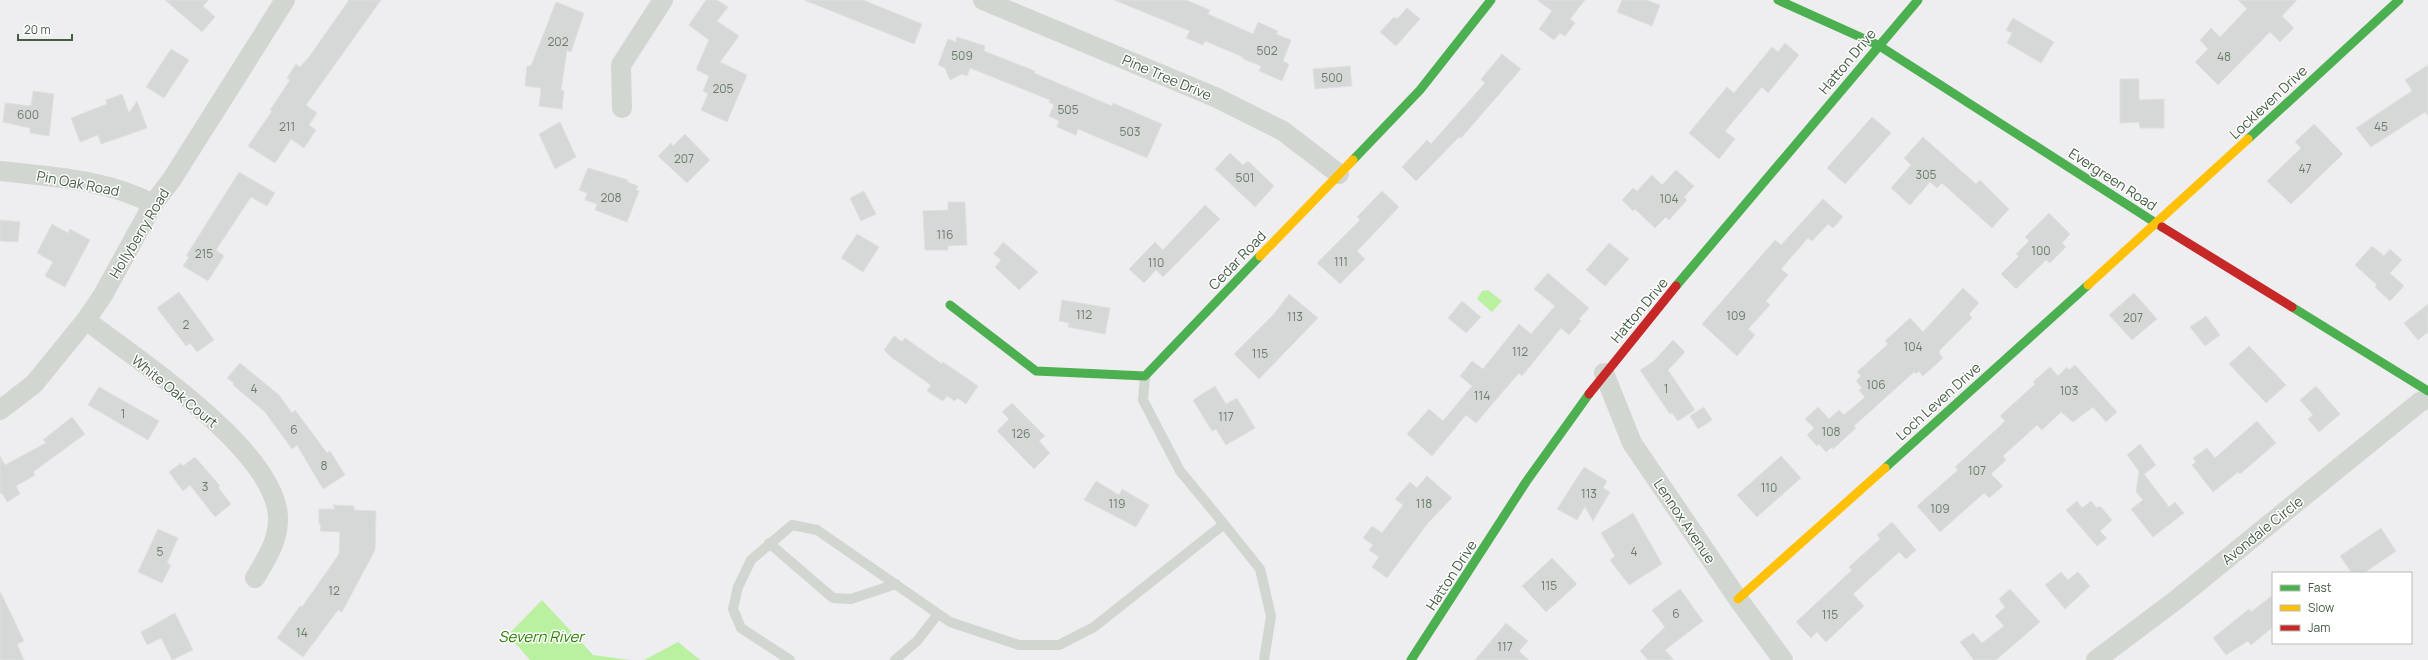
<svg xmlns="http://www.w3.org/2000/svg" width="2428" height="660" viewBox="0 0 2428 660" font-family="Manrope,sans-serif">
  <style>
    .water { fill: #baf1a1 }
    .building { fill: #d5d8d6; stroke: #dfe0e0 }
    .lines { fill: none; stroke-linecap: round; stroke-linejoin: round }
    .lane { stroke: #d1d6d1; stroke-width: 10 }
    .street { stroke: #d1d6d1; stroke-width: 20 }
    .fast { stroke: #4caf50; stroke-width: 9 }
    .slow { stroke: #ffc107; stroke-width: 9 }
    .jam { stroke: #c62828; stroke-width: 9 }
    .labels { text-anchor: middle; dominant-baseline: central; stroke-width: 3; stroke-linejoin: round; paint-order: stroke }
    .number-label { font-size: 12px; fill: #6a7c6a }
    .street-label { font-size: 14px; fill: #455c44; stroke: #fff }
    .water-label { font-size: 15px; font-style: italic; fill: #2c8205; stroke: #fff }
  </style>
  <rect width="100%" height="100%" fill="#eeedef"/>
  <path class="water" d="M1488,290L1502,301L1492,312L1477,299L1482,291Z
    M542,600L593,655L630,660H530L508,635Z
    M678,642L700,660H644Z"/>
  <path class="building" d="M165,0H209L203,6L215,17L202,32Z
    M349,0H381L306,105L317,113L309,125L316,130L304,148L291,139L275,163L248,146L272,111L270,110L290,80L287,78L296,64L300,67L309,57Z
    M706,0H717L728,7L717,21L739,36L720,62L747,75L727,122L701,110L708,94L703,91L709,76L697,70V67L709,40L689,25Z
    M804,0H863L922,24L914,44Z
    M1114,0H1186L1210,10L1208,14L1253,34L1258,22L1278,31L1276,34L1291,40L1283,61L1289,64L1282,81L1259,71L1261,66L1243,59V57L1205,41L1203,45L1186,38L1190,31Z
    M1537,0H1585L1570,19L1575,23L1565,36L1560,33L1554,40L1539,29L1552,11Z
    M1622,0H1646L1660,5L1652,26L1617,12Z
    M2238,0H2297L2282,16L2294,28L2280,42L2270,32L2218,85L2195,62L2208,49L2200,40L2211,28L2220,37L2247,9Z
    M556,2L584,13L571,52L567,50L561,90L564,91L562,109L539,106L541,88L525,86L527,66H531Z
    M1407,8L1420,19L1396,46L1380,32L1394,17L1397,19Z
    M2013,18L2054,42L2041,63L2007,43L2012,33L2006,30Z
    M957,37L985,46L984,51L1035,71L1034,73L1112,106L1113,103L1162,124L1147,158L1078,129L1076,135L1057,127L1059,121L1049,116L1054,105L1049,102L1050,100L970,68L967,76L962,74L950,80L945,68L938,65L948,39L956,42Z
    M1785,43L1799,55L1768,93L1762,87L1725,131L1735,139L1719,159L1689,133L1727,87L1734,93L1772,47L1778,52Z
    M171,49L189,60L164,98L146,87Z
    M1502,54L1521,69L1461,138L1459,137L1416,181L1402,167L1427,140L1431,144L1485,83L1481,79Z
    M2428,65V116L2425,112L2371,147L2356,128L2412,91L2405,80Z
    M1350,66L1352,86L1315,89L1313,69Z
    M2120,79H2139V100L2164,99V128H2140L2139,122L2120,123Z
    M33,91L54,94L49,136L30,133V128L3,122L5,103L31,106Z
    M122,94L129,113L137,101L147,128L101,144L98,135L80,142L71,118L107,104L106,100Z
    M1872,117L1891,133L1845,184L1827,168Z
    M560,122L576,157L555,169L539,134Z
    M2314,124L2343,154L2291,204L2267,181L2301,148L2295,142Z
    M685,134L710,160L687,183L658,156L671,143L673,146Z
    M1923,137L1976,184L1980,180L2009,209L1992,228L1942,183L1937,188L1930,182L1910,205L1891,188L1911,165L1904,158Z
    M1230,153L1243,165L1248,161L1274,186L1255,207L1215,169Z
    M588,168L628,180L627,182L638,186L636,190L639,191L627,222L595,210L597,204L585,200L587,193L579,190Z
    M1676,170L1694,186L1684,197L1687,200L1669,220L1666,217L1655,228L1635,209L1633,211L1622,200L1633,188L1637,191L1652,175L1662,185Z
    M239,172L275,193L267,206L251,197L216,250L224,256L208,281L183,266L189,257L186,256Z
    M864,191L876,214L861,221L850,198Z
    M1382,191L1399,207L1357,251L1365,259L1340,284L1317,263L1360,220L1357,217Z
    M1823,199L1843,217L1833,228L1828,224L1812,241L1808,238L1781,269L1788,275L1766,301L1770,305L1748,329L1755,335L1737,356L1702,324L1775,240L1781,245Z
    M948,202H965L967,245L948,246V250H925L923,211L948,210Z
    M1205,205L1220,219L1163,277L1156,270L1144,283L1129,269L1155,242L1163,250Z
    M2049,213L2070,234L2062,243L2066,247L2050,263L2046,260L2016,289L2001,274L2019,256L2016,254L2029,241L2025,237Z
    M0,220L20,222L18,242L0,241Z
    M52,224L68,233L70,229L90,240L65,287L45,276L53,262L37,253Z
    M857,234L879,247L863,272L841,258Z
    M1003,242L1038,272L1019,290L995,267L1001,260L994,254Z
    M1609,243L1629,259L1605,286L1586,270Z
    M2372,246L2384,256L2390,249L2402,260L2390,273L2404,286L2390,301L2375,287L2377,285L2355,265Z
    M1548,273L1589,308L1579,319L1581,321L1569,335L1561,328L1522,376L1519,373L1476,423L1466,415L1432,456L1407,434L1429,409L1443,421L1472,386L1460,376L1472,361L1483,369L1519,324L1531,334L1555,306L1534,289Z
    M1963,288L1979,303L1969,314L1972,318L1940,350L1939,353L1943,358L1923,376L1919,371L1916,374L1914,372L1854,426L1856,428L1833,449L1832,447L1826,452L1819,444L1817,446L1807,435L1814,428L1805,419L1818,407L1829,419L1839,410L1844,415L1865,397L1859,390L1862,388L1856,381L1861,376L1857,372L1888,344L1885,341L1910,318L1923,332Z
    M179,292L214,340L197,352L190,343L186,346L157,308Z
    M2134,293L2157,319L2132,340L2109,315Z
    M1289,294L1318,318L1259,379L1234,354L1274,314Z
    M1062,300L1110,308L1105,334L1068,327L1069,323L1059,321Z
    M1462,301L1481,317L1466,333L1448,318Z
    M2428,304V332L2418,340L2404,323Z
    M2206,316L2220,335L2205,346L2190,327Z
    M894,336L902,342L905,338L942,364L943,362L978,386L966,404L958,398L955,401L947,396L943,401L927,391L931,385L891,357L884,350Z
    M1673,340L1685,352L1668,370L1695,410L1678,421L1672,413L1670,414L1640,370L1654,361Z
    M2249,346L2286,385L2266,403L2229,364Z
    M240,363L279,395L292,413L295,410L327,453L330,451L345,475L323,489L297,445L292,449L265,412L233,385L234,383L227,378Z
    M2075,365L2117,412L2106,422L2093,407L2073,422L2061,412L2042,430L2037,425L2003,456L2006,460L1991,474L2003,486L1989,498L1984,493L1940,532L1917,506L1958,470L1955,467L1999,427L2005,421L2000,416L2035,384L2033,382L2050,367L2058,376L2067,367L2069,370Z
    M1215,386L1226,404L1237,398L1255,428L1226,445L1216,429L1212,431L1193,400Z
    M2316,386L2340,414L2319,432L2308,419L2313,415L2300,400Z
    M99,387L159,421L148,440L88,405Z
    M1012,403L1045,436L1039,441L1050,453L1034,469L997,431L1009,419L1002,412Z
    M1704,407L1712,420L1698,429L1690,416Z
    M72,417L85,434L33,472L35,475L16,486L20,494L7,502L2,493L0,494V456L5,465L46,443L43,440Z
    M2257,421L2276,443L2240,474L2238,472L2213,492L2192,465L2196,462L2193,458L2207,448L2215,458Z
    M2140,444L2156,465L2144,474L2169,507L2175,502L2184,513L2153,537L2131,509L2143,500L2136,492L2139,471L2127,455Z
    M1781,456L1801,478L1757,517L1737,495Z
    M195,457L220,486L218,487L231,504L215,517L190,485L183,491L169,472L181,463L183,466Z
    M1584,467L1607,481L1603,488L1610,492L1593,521L1585,507L1577,520L1557,509Z
    M1427,476L1452,498L1427,524L1387,578L1372,567L1379,557L1369,550L1373,545L1363,538L1372,526L1382,533L1403,505L1395,499L1410,482L1417,488Z
    M1096,481L1119,495L1122,489L1149,505L1136,527L1084,500Z
    M2077,501L2082,508L2091,501L2097,508L2100,506L2112,520L2100,531L2107,538L2097,546L2066,510Z
    M333,505L354,506V510L376,511L375,550L342,612L338,610L303,657L277,638L300,606L302,607L339,554L340,532L320,531L321,524H319V509H335Z
    M1633,513L1662,564L1629,585L1610,560L1615,556L1601,533Z
    M1892,522L1916,550L1906,559L1899,552L1853,594L1864,606L1826,642L1817,632L1811,638L1796,622L1852,570L1849,567L1880,539L1877,535Z
    M2381,528L2396,551L2364,573H2352L2340,556Z
    M158,529L178,538L167,563L171,565L162,583L138,572Z
    M1552,558L1577,584L1546,612L1522,586Z
    M2061,572L2068,580L2078,572L2090,586L2065,609L2045,585Z
    M1680,589L1703,621L1665,650L1674,660H1648L1640,651L1665,627L1652,610Z
    M2010,589L2040,622L1996,660H1974L1960,642L1973,633L1982,643L2004,626L1995,616L2005,607L1999,599Z
    M0,591L24,641L17,644L24,660H0Z
    M2273,595V627L2251,645L2248,641L2226,655L2213,638L2249,609L2251,612Z
    M175,613L193,650L172,660L161,638L147,645L141,632Z
    M1506,623L1528,641L1519,651L1529,660H1475Z"/>
  <g class="lines">
    <path class="lane" d="M1224,524L1260,569L1271,616L1264,660
      M769,543L833,598L851,599L896,584
      M790,660L741,628L733,609L738,587L751,560L792,525L817,530L950,622L1019,645H1059L1094,627L1224,524L1180,471L1143,400L1145,376
      M895,660L917,641L938,614"/>
    <path class="street" d="M983,0L1215,97L1283,131L1339,174
      M622,108L621,65L663,0
      M0,171C52,177 106,179 153,204
      M86,320C137,360 278,451 278,519C278,542 266,559 255,578
      M1604,373L1632,443L1738,599L1783,660
      M0,410L34,384L86,320L103,295L153,204L172,179L285,0
      M2096,660L2176,600L2420,402L2428,398"/>
    <path class="fast" d="M1778,0L1878,45L2162,227
      M2248,139L2399,0
      M1353,160L1420,90L1491,0
      M1676,286L1918,0
      M950,305L1036,371L1145,376L1260,256
      M2292,307L2428,391
      M1885,468L2088,285
      M1411,660L1526,482L1589,394"/>
    <path class="slow" d="M1260,256L1353,160
      M2088,285L2248,139
      M1738,599L1885,468"/>
    <path class="jam" d="M2162,227L2292,307
      M1589,394L1676,286"/>
  </g>
  <g class="labels">
    <g class="number-label">
      <text x="558" y="41">202</text>
      <text x="1267" y="50">502</text>
      <text x="962" y="55">509</text>
      <text x="2224" y="56">48</text>
      <text x="1332" y="77">500</text>
      <text x="723" y="88">205</text>
      <text x="1068" y="109">505</text>
      <text x="28" y="114">600</text>
      <text x="287" y="126">211</text>
      <text x="2381" y="126">45</text>
      <text x="1130" y="131">503</text>
      <text x="684" y="158">207</text>
      <text x="2305" y="168">47</text>
      <text x="1926" y="174">305</text>
      <text x="1245" y="177">501</text>
      <text x="611" y="197">208</text>
      <text x="1669" y="198">104</text>
      <text x="945" y="234">116</text>
      <text x="2041" y="250">100</text>
      <text x="204" y="253">215</text>
      <text x="1341" y="261">111</text>
      <text x="1156" y="262">110</text>
      <text x="1084" y="314">112</text>
      <text x="1736" y="315">109</text>
      <text x="1295" y="316">113</text>
      <text x="2133" y="317">207</text>
      <text x="186" y="324">2</text>
      <text x="1913" y="346">104</text>
      <text x="1520" y="351">112</text>
      <text x="1260" y="353">115</text>
      <text x="1876" y="384">106</text>
      <text x="254" y="388">4</text>
      <text x="1666" y="388">1</text>
      <text x="2069" y="390">103</text>
      <text x="1482" y="395">114</text>
      <text x="123" y="413">1</text>
      <text x="1226" y="416">117</text>
      <text x="294" y="429">6</text>
      <text x="1831" y="431">108</text>
      <text x="1021" y="433">126</text>
      <text x="324" y="465">8</text>
      <text x="1977" y="470">107</text>
      <text x="205" y="486">3</text>
      <text x="1769" y="487">110</text>
      <text x="1589" y="493">113</text>
      <text x="1117" y="503">119</text>
      <text x="1424" y="503">118</text>
      <text x="1940" y="508">109</text>
      <text x="160" y="551">5</text>
      <text x="1634" y="551">4</text>
      <text x="1549" y="585">115</text>
      <text x="334" y="590">12</text>
      <text x="1676" y="613">6</text>
      <text x="1830" y="614">115</text>
      <text x="302" y="632">14</text>
      <text x="1505" y="646">117</text>
    </g>
    <g class="street-label">
      <text transform="translate(1847 61) rotate(-50)">Hatton Drive</text>
      <text transform="translate(1167 77) rotate(23)">Pine Tree Drive</text>
      <text transform="translate(2268 102) rotate(-43)">Lockleven Drive</text>
      <text transform="translate(2113 179) rotate(33)">Evergreen Road</text>
      <text transform="translate(78 183) rotate(11)">Pin Oak Road</text>
      <text transform="translate(139 233) rotate(-59)">Hollyberry Road</text>
      <text transform="translate(1237 260) rotate(-46)">Cedar Road</text>
      <text transform="translate(1639 310) rotate(-50)">Hatton Drive</text>
      <text transform="translate(175 391) rotate(39)">White Oak Court</text>
      <text transform="translate(1938 401) rotate(-42)">Loch Leven Drive</text>
      <text transform="translate(1685 521) rotate(56)">Lennox Avenue</text>
      <text transform="translate(2262 530) rotate(-39)">Avondale Circle</text>
      <text transform="translate(1451 575) rotate(-57)">Hatton Drive</text>
    </g>
    <g class="water-label">
      <text x="541" y="636">Severn River</text>
    </g>
  </g>
  <rect x="2272" y="572" width="140" height="72" fill="#ffffff" stroke="#b5beb4"/>
  <rect x="2280" y="585" width="20" height="6" fill="#4caf50" stroke="#b5beb4"/>
  <text x="2308" y="592" font-size="12" fill="#455c44">Fast</text>
  <rect x="2280" y="605" width="20" height="6" fill="#ffc107" stroke="#b5beb4"/>
  <text x="2308" y="612" font-size="12" fill="#455c44">Slow</text>
  <rect x="2280" y="625" width="20" height="6" fill="#c62828" stroke="#b5beb4"/>
  <text x="2308" y="632" font-size="12" fill="#455c44">Jam</text>
  <path d="M18 34v6h54v-6" fill="none" stroke="#455c44" stroke-width="2"/>
  <text x="24" y="34" font-size="12" fill="#455c44" stroke="#ffffff" stroke-width="3" paint-order="stroke">20 m</text>
</svg>
